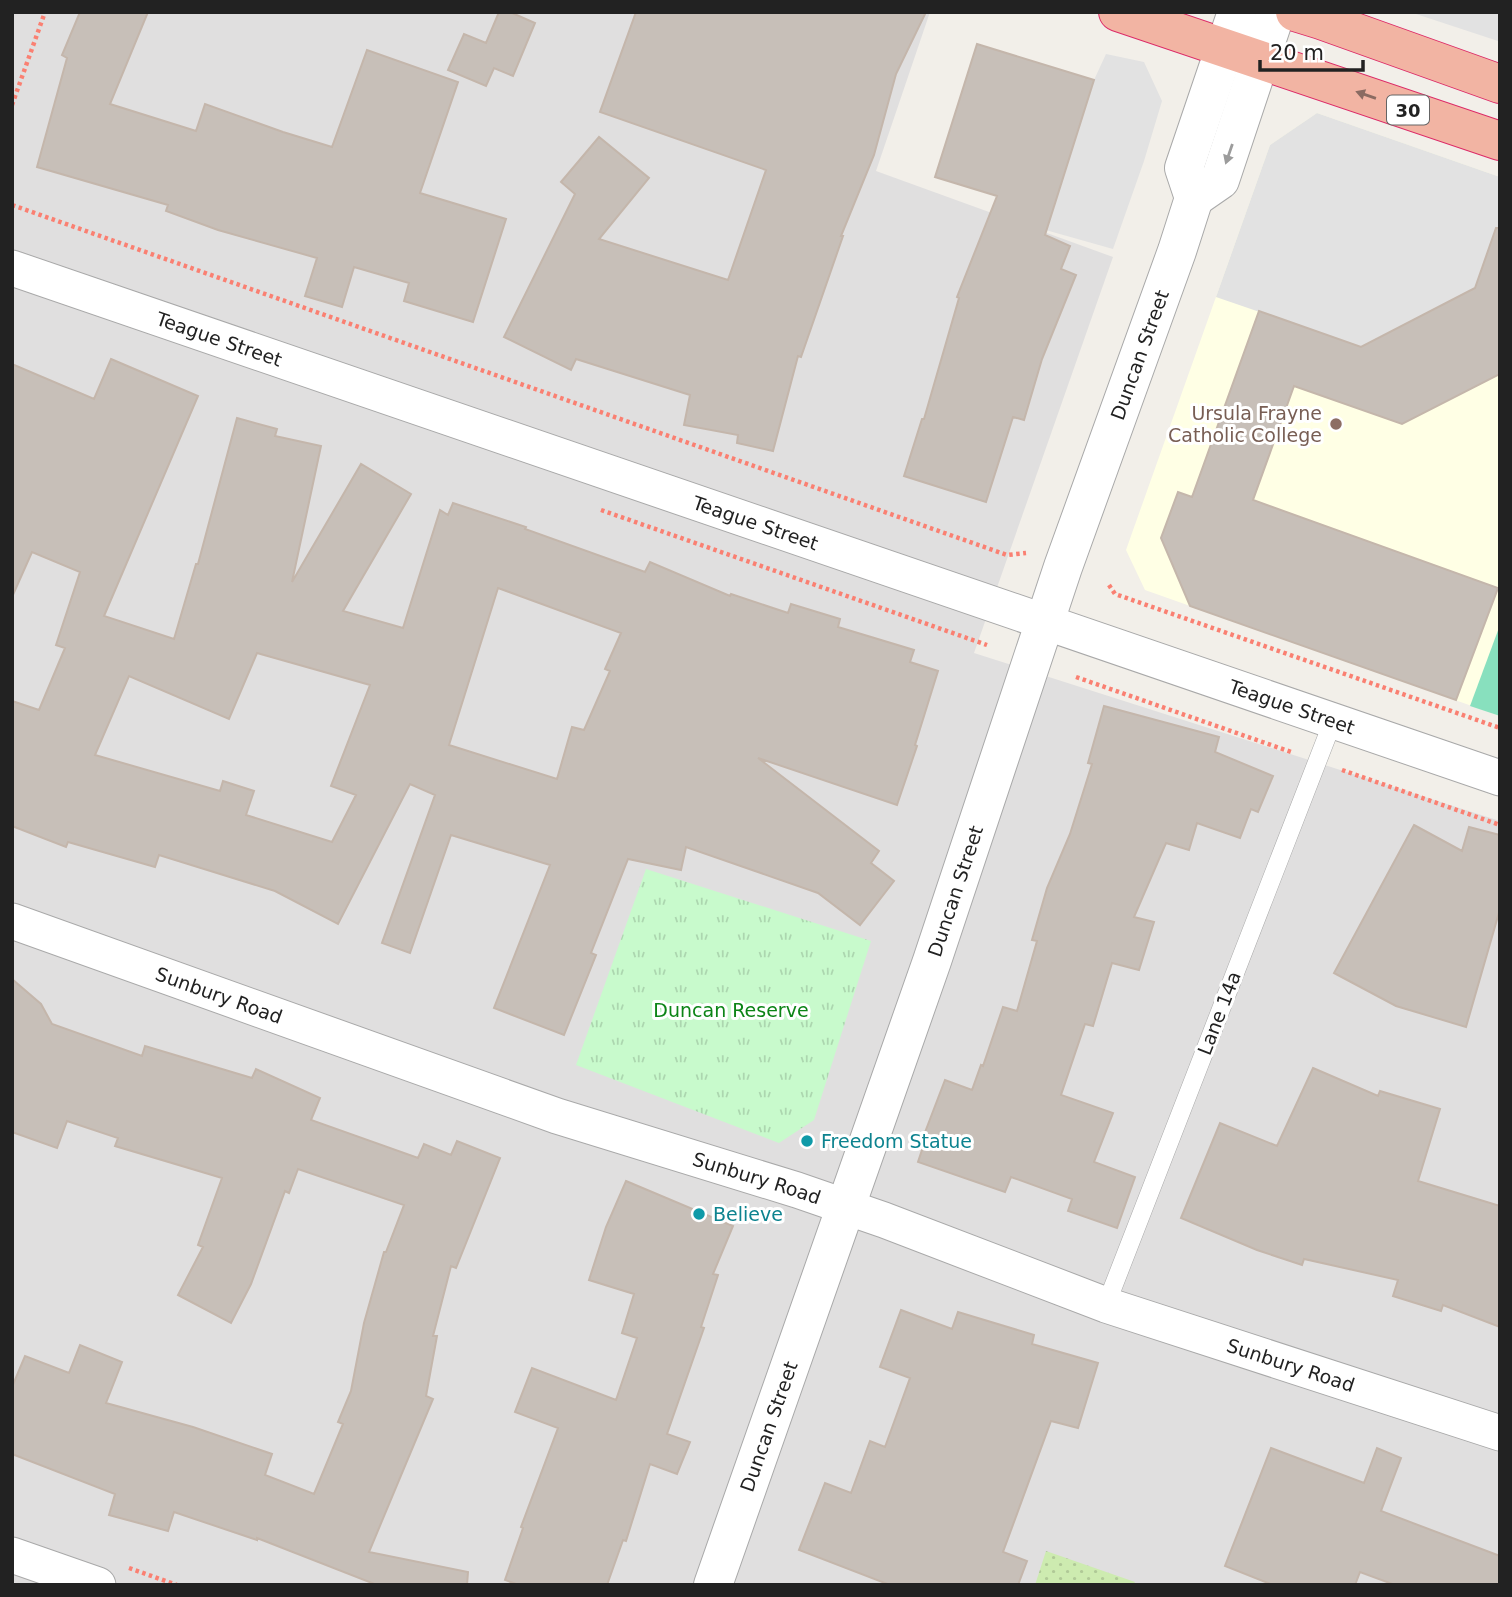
<svg xmlns="http://www.w3.org/2000/svg" width="1512" height="1597" viewBox="0 0 1512 1597" font-family="'DejaVu Sans',sans-serif">
  <style>
    .residential { fill: #e0dfdf }
    .education { fill: #ffffe5 }
    .park { fill: url(#park-tufts) }
    .garden { fill: url(#garden-dots) }
    .pitch { fill: #88e0be }
    .parking { fill: #e2e2e2 }
    .building { fill: #c7bfb8; stroke: #c4b6ab; stroke-width: 2; fill-rule: evenodd }
    .lines { fill: none; stroke-linecap: round; stroke-linejoin: round }
    .service-casing { stroke: #a9a9a9; stroke-width: 19 }
    .minor-casing { stroke: #a9a9a9; stroke-width: 37 }
    .tertiary-casing { stroke: #a9a9a9; stroke-width: 40 }
    .trunk-casing { stroke: #dc2a67; stroke-width: 40 }
    .path { stroke: #fa8072; stroke-width: 4.5; stroke-dasharray: 3.5 3.5; stroke-linecap: butt }
    .service { stroke: #fff; stroke-width: 18 }
    .minor { stroke: #fff; stroke-width: 35 }
    .tertiary { stroke: #fff; stroke-width: 38 }
    .trunk { stroke: #f2b4a3; stroke-width: 38 }
    .oneway { fill: #8a6b62 }
    .oneway2 { fill: #9c9c9c }
    .education-dot { fill: #8d6e63; stroke: #fff; stroke-width: 2.5 }
    .culture-dot { fill: #0f9aa8; stroke: #fff; stroke-width: 2.5 }
    .labels { text-anchor: middle; dominant-baseline: central; stroke-width: 6; stroke-linejoin: round; paint-order: stroke }
    .shield { fill: #fff; stroke: #646464; stroke-width: 2 }
    .shield-label { font-size: 18px; font-weight: bold; fill: #222 }
    .street-label { font-size: 19px; fill: #222; stroke: #fff }
    .education-label { font-size: 19px; fill: #785e54; stroke: #fff; text-anchor: end }
    .park-label { font-size: 19px; fill: #0c8416; stroke: #fff }
    .culture-label { font-size: 19px; fill: #0d838f; stroke: #fff; text-anchor: start }
  </style>
  <defs>
    <pattern id="park-tufts" width="24" height="20" patternUnits="userSpaceOnUse" patternTransform="scale(1.75)"><rect width="24" height="20" fill="#c8facc"/><path d="M3 7l-1-3M5 7V3M7 7l1-3M15 17l-1-3M17 17v-4M19 17l1-3" fill="none" stroke="#acd6af"/></pattern>
    <pattern id="garden-dots" width="8" height="8" patternUnits="userSpaceOnUse" patternTransform="scale(1.75)"><rect width="8" height="8" fill="#cdebb0"/><path d="M2 2h.1M6 6h.1" fill="none" stroke="#b0c997" stroke-width="1.8" stroke-linecap="round"/></pattern>
  </defs>
  <rect width="100%" height="100%" fill="#f2efe9"/>
  <path class="residential" d="M12,12H930L876,171L1113,257L974,653L1500,821V1585H12Z"/>
  <path class="education" d="M1317,113L1500,177V716L1145,590L1126,550L1270,145Z"/>
  <path class="park" d="M646,869L871,941L814,1120L779,1143L576,1065Z"/>
  <path class="garden" d="M1046,1551L1135,1582L1133,1585H1035Z"/>
  <path class="pitch" d="M1500,625V716L1470,706Z"/>
  <path class="parking" d="M1500,12L1498,41L1413,13V12Z
    M1106,54L1144,62L1162,101L1144,161L1113,249L1042,229L1094,80Z
    M1317,113L1500,177V256L1482,266L1475,288L1361,347L1216,297L1270,145Z"/>
  <path class="building" d="M80,12H148L110,104L196,131L205,104L283,132L332,147L367,50L458,82L420,193L506,219L473,322L404,301L409,283L354,267L342,307L305,296L317,258L218,230L166,211L168,205L37,167L67,58L62,55Z
    M499,12H510L535,23L513,76L494,68L486,86L448,70L464,34L486,43Z
    M636,12H926L896,74L874,155L841,236H843L801,357L798,356L773,451L737,443L738,435L684,425L690,395L576,359L571,370L504,337L575,194L561,182L599,137L649,178L599,239L728,280L766,170L600,112Z
    M977,44L1094,80L1045,235L1070,246L1061,269L1076,275L1042,359L1024,420L1013,417L986,502L904,476L922,419H924L959,298L957,297L997,196L935,177Z
    M1496,228H1500V374L1402,424L1294,386L1253,500L1498,588L1456,700L1190,606L1161,538L1178,492L1192,497L1259,311L1361,347L1475,288Z
    M111,359L198,396L104,616L174,639L196,564H198L237,418L277,429L275,436L321,446L292,582L361,464L411,494L343,611L403,628L440,510L448,515L453,503L526,527L525,529L645,572L650,562L730,596L731,594L788,613L791,604L840,619L838,627L914,650L910,662L938,671L915,745L917,746L897,805L758,758L879,851L871,863L894,881L860,925L818,893L686,847L681,870L628,859L591,953L596,955L564,1035L494,1008L550,865L451,835L410,953L382,943L435,795L410,784L338,924L275,891L159,855L155,867L68,842L66,847L12,826V701L39,710L65,648L56,645L80,572L32,552L12,597V364L94,399ZM498,588L621,633L605,669L610,671L584,730L572,727L557,779L449,745ZM257,653L370,685L331,786L356,795L332,842L246,815L254,791L223,781L220,791L95,755L129,676L229,719Z
    M1104,706L1219,737L1215,752L1273,776L1258,812L1251,809L1240,838L1197,823L1189,850L1166,843L1134,917L1154,922L1139,970L1112,963L1093,1026L1085,1024L1061,1095L1113,1113L1094,1162L1135,1177L1117,1228L1068,1211L1072,1199L1011,1177L1005,1192L918,1162L927,1135H924L945,1080L972,1090L981,1065L983,1066L1003,1007L1017,1011L1037,941L1032,940L1047,888L1070,834L1092,764L1088,763Z
    M1414,825L1462,851L1469,827L1500,835V909L1466,1027L1396,1006L1334,973Z
    M12,979L41,1004L52,1024L142,1056L145,1046L252,1078L256,1069L320,1098L311,1120L418,1158L424,1144L451,1155L457,1141L500,1158L456,1268L451,1266L433,1336H437L426,1396L433,1399L369,1552L468,1572L467,1585H377L257,1538V1540L174,1512L168,1531L109,1515L115,1494L12,1454V1387L25,1356L69,1373L80,1345L122,1362L106,1403L193,1427L272,1454L265,1475L314,1494L343,1424L338,1422L351,1391L364,1323L384,1252H386L404,1205L298,1169L289,1193L285,1191L251,1284L231,1323L178,1295L203,1247L198,1245L222,1178L115,1146L118,1138L67,1121L57,1148L12,1132Z
    M1313,1068L1378,1096L1380,1091L1440,1109L1418,1181L1500,1206V1327L1443,1305L1441,1311L1393,1296L1398,1280L1304,1259L1302,1265L1257,1250L1181,1218L1220,1123L1277,1146Z
    M626,1181L733,1226L713,1274L718,1275L701,1327L704,1328L667,1434L690,1442L677,1474L650,1464L626,1541L623,1540L607,1585H519L505,1580L523,1528L521,1527L558,1428L515,1412L532,1368L616,1400L637,1338L622,1333L634,1294L589,1280L606,1227Z
    M901,1310L952,1329L958,1312L1034,1335L1032,1344L1098,1363L1078,1428L1051,1421L1003,1552L1027,1561L1018,1585H890L799,1550L825,1483L851,1493L870,1441L885,1447L910,1378L880,1367Z
    M1271,1448L1364,1483L1377,1448L1401,1458L1381,1511L1500,1556V1585H1395L1360,1572L1355,1585H1273L1225,1566Z"/>
  <g class="lines">
    <defs>
      <path id="service" d="M1106,1305L1333,721"/>
      <g id="minor">
        <path id="s1" d="M12,268L1500,778"/>
        <path id="s2" d="M12,921L557,1116L797,1190L884,1220L1106,1305L1500,1433"/>
        <path d="M12,1555L98,1585"/>
      </g>
      <g id="tertiary">
        <path d="M1194,198L1220,180L1276,12"/>
        <path id="s3" d="M713,1585L932,961L1063,567L1177,251L1194,198L1184,168L1237,12"/>
      </g>
      <path id="trunk" d="M1118,12L1500,141
        M1295,12L1321,20L1500,84"/>
    </defs>
    <use href="#service" class="service-casing"/>
    <use href="#minor" class="minor-casing"/>
    <use href="#tertiary" class="tertiary-casing"/>
    <use href="#trunk" class="trunk-casing"/>
    <path class="path" d="M12,105L45,12
      M12,205L1007,555L1026,553
      M601,510L987,645
      M1109,585L1115,594L1500,728
      M1076,677L1294,753
      M1342,770L1500,825
      M129,1568L177,1585"/>
    <use href="#service" class="service"/>
    <use href="#minor" class="minor"/>
    <use href="#tertiary" class="tertiary"/>
    <use href="#trunk" class="trunk"/>
  </g>
  <defs><path id="oneway-solid" d="M-6-.8H1V-3.2L6.5 0L1 3.2V.8H-6Z" transform="scale(1.75)"/></defs>
  <use class="oneway" href="#oneway-solid" transform="translate(1366 95) rotate(-161)"/>
  <use class="oneway2" href="#oneway-solid" transform="translate(1229 154) rotate(109)"/>
  <circle class="education-dot" cx="1336" cy="424" r="7"/>
  <g class="culture-dot">
    <circle cx="807" cy="1141" r="7"/>
    <circle cx="699" cy="1214" r="7"/>
  </g>
  <g class="labels">
    <rect class="shield" x="1387" y="95.5" width="42" height="29" rx="5"/>
    <g class="shield-label">
      <text x="1408" y="110">30</text>
    </g>
    <g class="street-label">
      <text stroke="none"><textPath href="#s1" startOffset="219">Teague Street</textPath></text>
      <text stroke="none"><textPath href="#s3" startOffset="1302">Duncan Street</textPath></text>
      <text stroke="none"><textPath href="#s1" startOffset="786">Teague Street</textPath></text>
      <text stroke="none"><textPath href="#s1" startOffset="1353">Teague Street</textPath></text>
      <text stroke="none"><textPath href="#s3" startOffset="735">Duncan Street</textPath></text>
      <text stroke="none"><textPath href="#s2" startOffset="220">Sunbury Road</textPath></text>
      <text transform="translate(1219 1013) rotate(-69)">Lane 14a</text>
      <text stroke="none"><textPath href="#s2" startOffset="788">Sunbury Road</textPath></text>
      <text stroke="none"><textPath href="#s2" startOffset="1354">Sunbury Road</textPath></text>
      <text stroke="none"><textPath href="#s3" startOffset="168">Duncan Street</textPath></text>
    </g>
    <g class="education-label">
      <text x="1322" y="413">Ursula Frayne<tspan x="1322" dy="22">Catholic College</tspan></text>
    </g>
    <g class="park-label">
      <text x="731" y="1010">Duncan Reserve</text>
    </g>
    <g class="culture-label">
      <text x="821" y="1141">Freedom Statue</text>
      <text x="713" y="1214">Believe</text>
    </g>
  </g>
  <rect width="1512" height="1597" fill="none" stroke="#222222" stroke-width="28"/>
  <path d="M1260 60v10h103v-10" fill="none" stroke="#222222" stroke-width="3.5"/>
  <text x="1270" y="60" font-size="21" fill="#222222" stroke="#ffffff" stroke-width="5" paint-order="stroke">20 m</text>
</svg>
